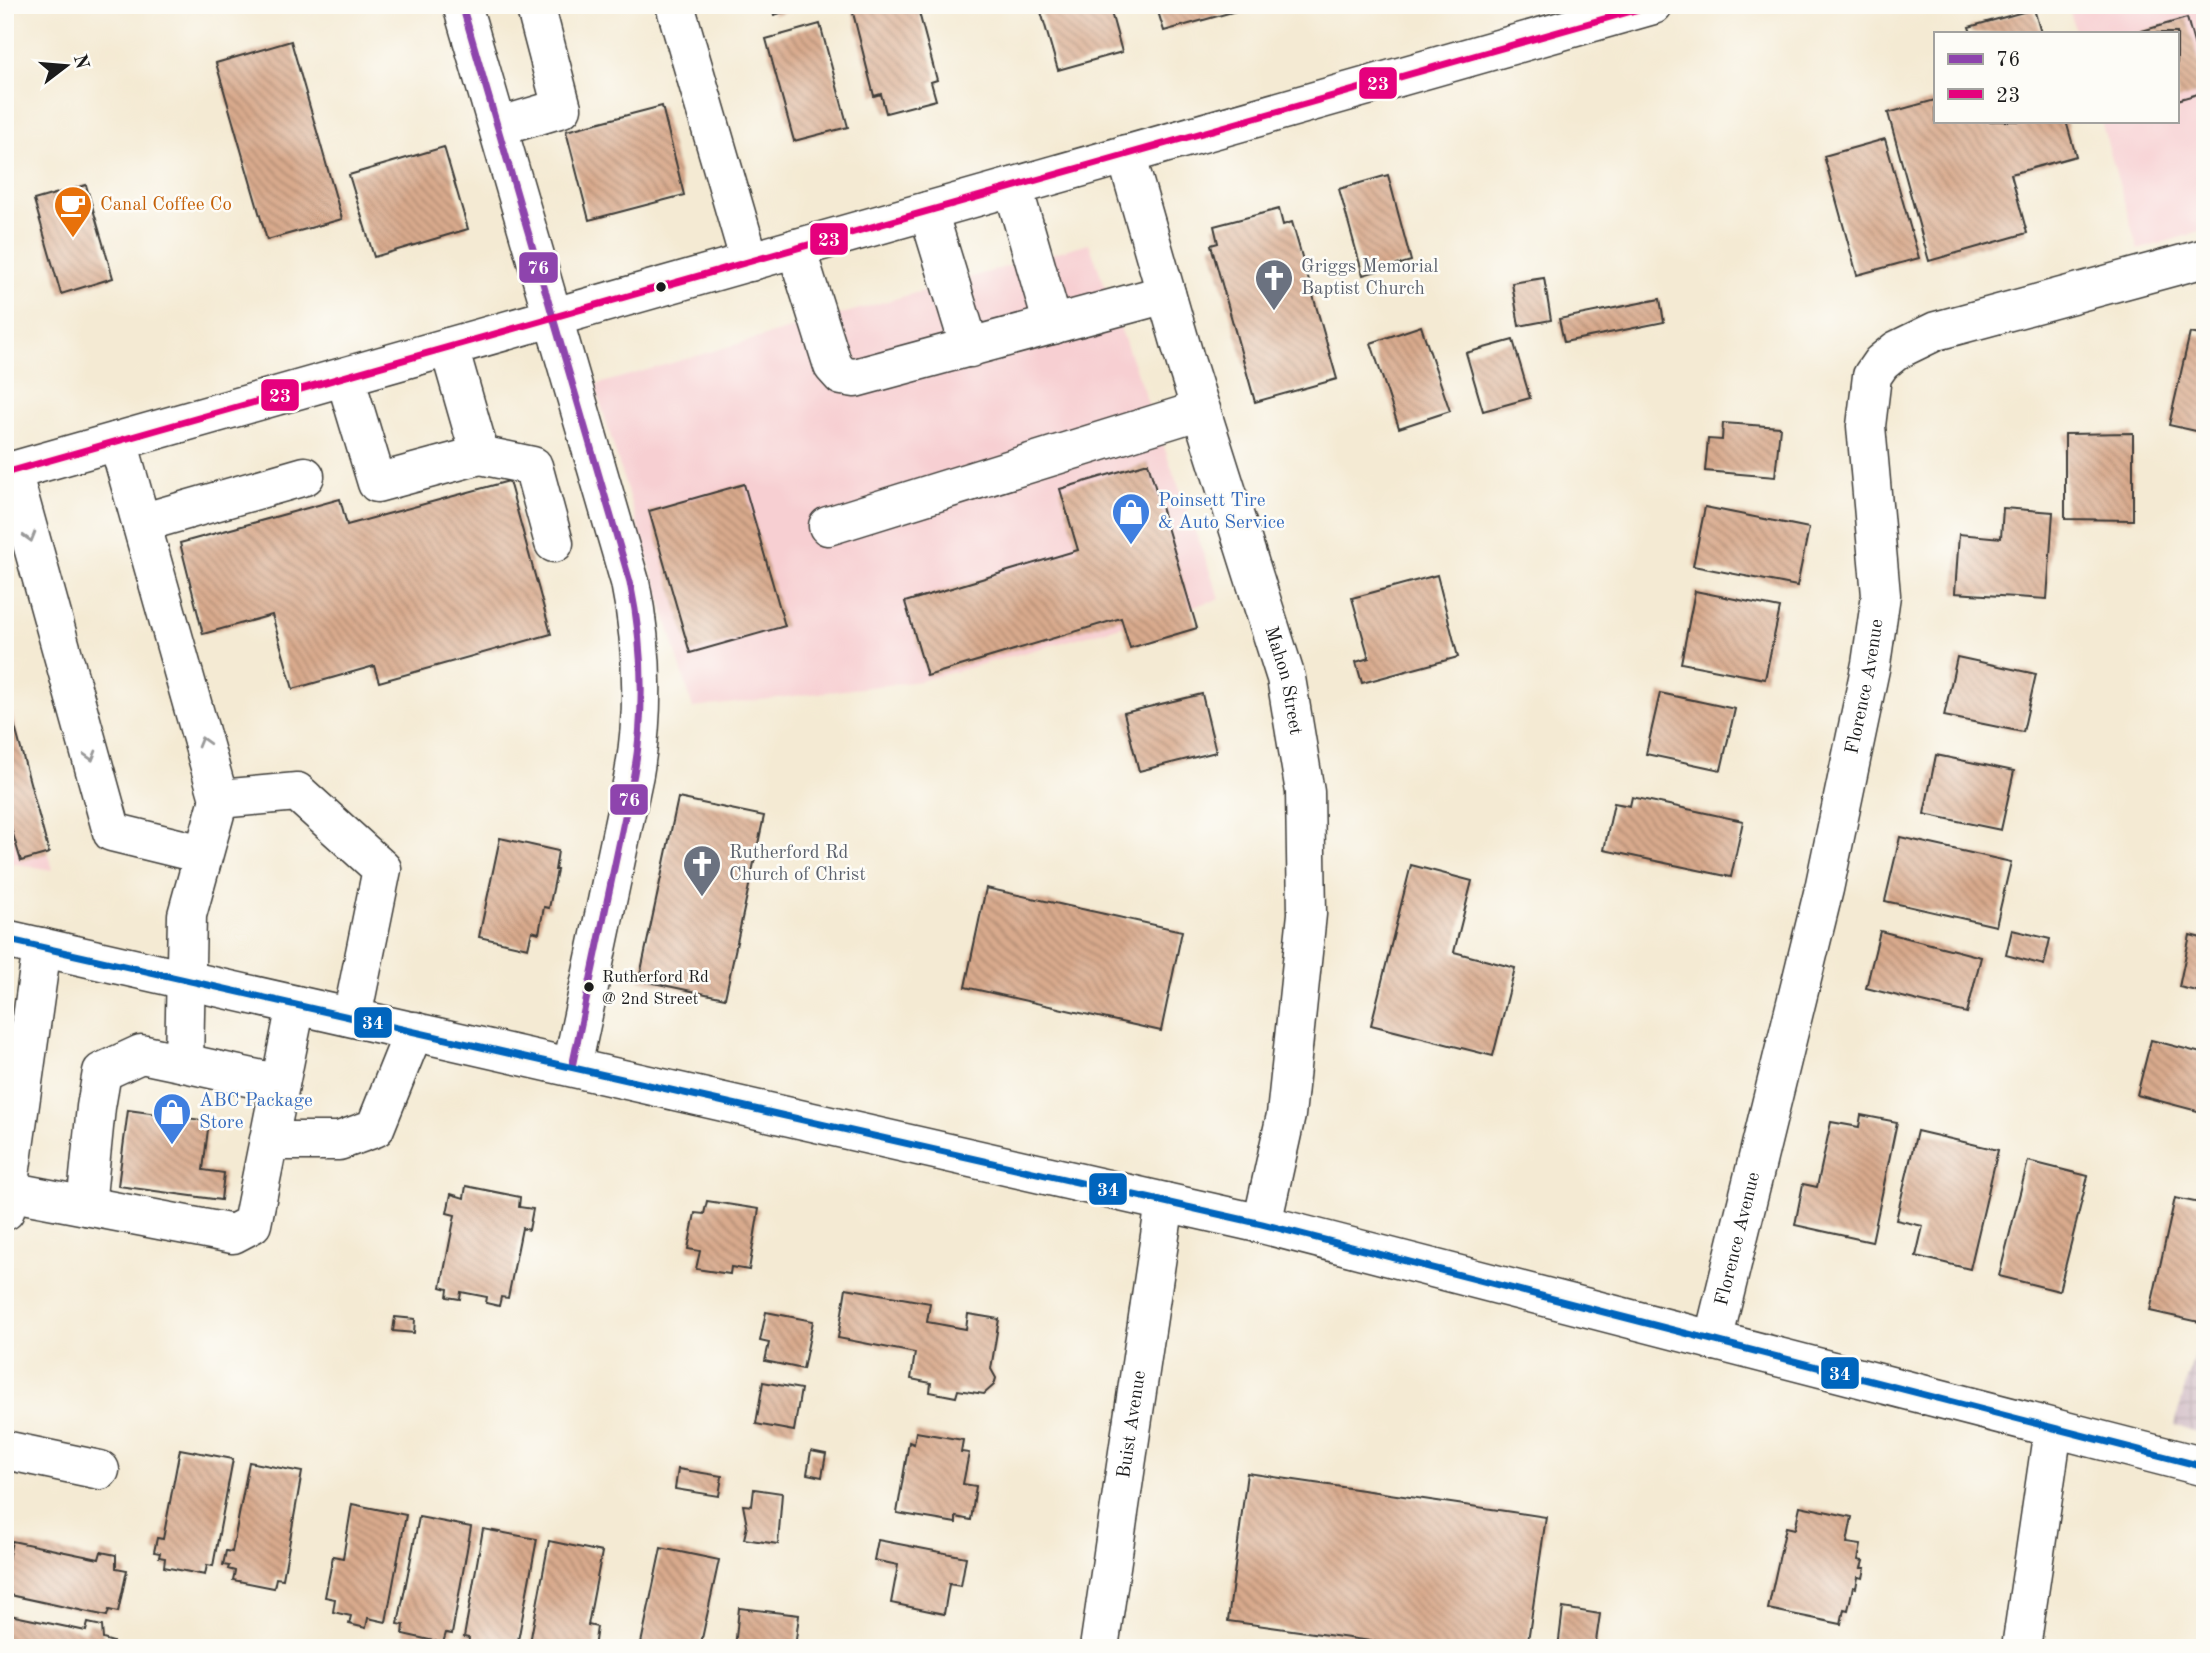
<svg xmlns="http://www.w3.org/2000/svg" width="2210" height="1653" viewBox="0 0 2210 1653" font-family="'Old Standard TT',serif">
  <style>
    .built { fill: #f7cfd2 }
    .industrial { fill: url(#industrial-grid) }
    .building { fill: url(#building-back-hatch) }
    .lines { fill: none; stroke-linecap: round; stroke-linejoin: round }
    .minor-casing { stroke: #3c3b37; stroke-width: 41 }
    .highway-casing { stroke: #3c3b37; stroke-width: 41 }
    .minor { stroke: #fff; stroke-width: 38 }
    .highway { stroke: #fff; stroke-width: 38 }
    .bus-1-casing { stroke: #fdfcf7; stroke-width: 12 }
    .bus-2-casing { stroke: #fdfcf7; stroke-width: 12 }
    .bus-3-casing { stroke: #fdfcf7; stroke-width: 12 }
    .bus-1 { stroke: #8e44ad; stroke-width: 7 }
    .bus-2 { stroke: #e5007d; stroke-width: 7 }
    .bus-3 { stroke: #0065bd; stroke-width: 7 }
    .oneway { stroke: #999 }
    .bus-dot { fill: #1c1c1c; stroke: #fdfcf7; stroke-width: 2.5 }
    .labels { text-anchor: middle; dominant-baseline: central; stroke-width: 5; stroke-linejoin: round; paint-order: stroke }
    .bus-label { font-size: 17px; fill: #1c1c1c; stroke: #fdfcf7; text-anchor: start }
    .food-label { font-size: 19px; fill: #c56008; stroke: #fdfcf7; text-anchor: start }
    .worship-label { font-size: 19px; fill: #5b616d; stroke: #fdfcf7; text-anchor: start }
    .shop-label { font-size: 19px; fill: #366cbe; stroke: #fdfcf7; text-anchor: start }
    .street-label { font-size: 19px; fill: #1c1c1c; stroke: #fdfcf7 }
    .line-badge { stroke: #fdfcf7; stroke-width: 2.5 }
    .badge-label { font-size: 19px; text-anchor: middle; font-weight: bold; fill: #fff }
  </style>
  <defs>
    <pattern id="industrial-grid" width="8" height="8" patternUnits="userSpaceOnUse" patternTransform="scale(1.75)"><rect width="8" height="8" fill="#d2bdc6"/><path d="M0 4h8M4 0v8" fill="none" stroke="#b4a2aa"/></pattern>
    <pattern id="building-back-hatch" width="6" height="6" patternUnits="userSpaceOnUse" patternTransform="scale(1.75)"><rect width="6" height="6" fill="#d9aa8d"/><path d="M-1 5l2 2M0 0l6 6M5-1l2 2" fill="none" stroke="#af8a72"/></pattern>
  </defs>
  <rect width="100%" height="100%" fill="#fdfcf7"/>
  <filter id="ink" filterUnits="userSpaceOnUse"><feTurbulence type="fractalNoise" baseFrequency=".0143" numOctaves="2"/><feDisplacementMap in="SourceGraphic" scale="14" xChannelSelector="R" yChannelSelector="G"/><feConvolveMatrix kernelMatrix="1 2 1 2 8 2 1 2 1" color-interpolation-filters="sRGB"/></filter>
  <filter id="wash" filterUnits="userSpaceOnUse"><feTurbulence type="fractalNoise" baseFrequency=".00686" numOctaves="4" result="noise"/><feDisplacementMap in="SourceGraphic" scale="28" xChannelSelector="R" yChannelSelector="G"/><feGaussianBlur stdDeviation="1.57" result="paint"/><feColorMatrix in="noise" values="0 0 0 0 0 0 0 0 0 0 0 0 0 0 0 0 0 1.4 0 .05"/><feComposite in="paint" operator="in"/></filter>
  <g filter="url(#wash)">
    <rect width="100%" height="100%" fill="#f4ead3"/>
    <path class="built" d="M2068,5H2205V230L2138,250L2101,121H2177V33H2076Z
      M1089,243L1220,599L920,681L693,708L595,385Z
      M5,687L53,870L5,862Z"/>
    <path class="industrial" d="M2205,1313V1435L2175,1425Z"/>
    <g id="blocks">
      <path class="building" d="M771,5H804V6L774,15Z
        M868,5H917L937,80L931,82L936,100L886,113L881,94L874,96L852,9Z
        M1039,5H1109L1122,52L1058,70Z
        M1156,5H1253L1254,6L1164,31Z
        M2034,9L2041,33H1971L1969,27Z
        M2187,18L2205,82V92L2177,100V33H2135Z
        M820,24L848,127L794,141L766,39Z
        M291,41L342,219L267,240L216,63Z
        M1935,100V121H2066L2076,156L2011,174L2027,233L1929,261L1888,113Z
        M662,106L684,195L589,220L566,131Z
        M1885,139L1919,258L1857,275L1824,156Z
        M444,147L468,229L374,257L349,175Z
        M1388,175L1411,261L1363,275L1339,189Z
        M86,185L113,278L61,294L34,200Z
        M1279,209L1283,225L1292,222L1337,379L1255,402L1211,245L1218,243L1214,226Z
        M1544,278L1551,320L1519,326L1512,283Z
        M1660,299L1664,322L1564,342L1559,319Z
        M1421,326L1450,411L1399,428L1371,343Z
        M2190,333L2205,336V433L2169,425Z
        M1513,340L1530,398L1483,411L1466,353Z
        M1723,423L1780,427L1775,477L1705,471L1708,439L1722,440Z
        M2133,433V520L2065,519V434Z
        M1148,463L1197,628L1130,648L1121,618L927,676L905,602L1078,550L1060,489Z
        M509,481L551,634L379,682L374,666L293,689L272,615L203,634L180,543L340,499L347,525Z
        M744,484L785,626L690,653L649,511Z
        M1705,507L1809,528L1797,586L1693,566Z
        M2003,508L2053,512L2047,599L1955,593L1959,534L2001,538Z
        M1437,575L1458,657L1362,683L1356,662L1369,658L1352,598Z
        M1695,591L1780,608L1765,679L1681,663Z
        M1957,657L2036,674L2023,732L1944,716Z
        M5,690L49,853L21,861L9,821L5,822Z
        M1660,693L1735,709L1721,770L1646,754Z
        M1202,694L1216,752L1139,771L1124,713Z
        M1936,755L2014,771L2001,830L1924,814Z
        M1632,797L1743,821L1731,877L1604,850L1614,803L1630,806Z
        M678,798L764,816L725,998L639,980Z
        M1900,837L2011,862L1996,926L1885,901Z
        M500,838L558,851L555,870H557L549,908L544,907L539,933L532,931L528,948L479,937Z
        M1411,865L1472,881L1454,952L1515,968L1493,1056L1371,1025Z
        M986,888L1182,931L1161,1031L965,987Z
        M2012,930L2050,939L2044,965L2006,955Z
        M1880,931L1981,957L1967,1013L1866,988Z
        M2190,935L2205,939V993L2179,987Z
        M2151,1040L2205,1054V1113L2137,1095Z
        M128,1110L209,1121L203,1170L224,1173L221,1200L118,1186Z
        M1861,1115L1897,1122L1872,1242L1795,1225L1803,1184L1817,1187L1831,1122L1859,1127Z
        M1917,1131L1998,1150L1970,1269L1916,1256L1923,1226L1896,1220Z
        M2028,1161L2088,1176L2059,1291L1999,1276Z
        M466,1186L520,1197L519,1207L533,1209L529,1230L522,1228L508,1298L501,1297L499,1306L486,1303L487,1297L461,1292L460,1299L447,1297L448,1289L441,1287L455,1215L447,1213L451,1194L464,1198Z
        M2175,1198L2205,1204L2204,1323L2150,1311Z
        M707,1201L759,1209L749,1270L731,1267L730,1274L696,1269L700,1251L688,1249L695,1213L704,1214Z
        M846,1288L930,1303L927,1322L966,1329L968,1314L999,1319L991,1369L996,1378L994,1385L984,1394L958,1390L956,1397L930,1392L931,1383L911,1379L915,1353L838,1338Z
        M766,1312L813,1321L803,1369L765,1361L769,1343L760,1341Z
        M395,1317L415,1319L414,1333L393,1331Z
        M763,1382L801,1389L794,1431L756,1424Z
        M916,1432L963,1440L961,1452L969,1453L963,1484L976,1486L971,1520L956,1517V1523L897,1513L909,1442L914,1444Z
        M180,1449L233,1459L213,1566L207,1565L205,1575L164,1567L165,1558L159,1557L160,1553L154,1552L157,1538L163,1539Z
        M811,1451L826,1454L822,1477L807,1474Z
        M249,1462L302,1472L283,1579L276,1578L274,1588L233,1580L235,1571L228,1569L229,1566L223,1565L226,1551L232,1552Z
        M678,1469L722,1476L719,1496L675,1489Z
        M1247,1473L1546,1517L1527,1648H1420L1228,1621Z
        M754,1489L782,1493L778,1544L744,1539L747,1526L743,1505L752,1506Z
        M352,1504L406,1515L386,1622L368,1618L366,1628L349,1624L351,1616L333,1612L335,1599L325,1597L333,1556L343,1558Z
        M1800,1506L1852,1517L1847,1543L1861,1545L1858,1560L1863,1561L1861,1568H1865L1863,1578L1858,1577L1856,1588L1853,1587L1848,1610L1844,1609L1841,1624L1768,1609L1786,1527L1795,1529Z
        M419,1517L471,1527L452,1634L446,1633L443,1643L403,1634L404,1625L398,1624Z
        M483,1529L537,1539L517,1646L473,1648L468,1647L469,1638L464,1637Z
        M878,1540L966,1557L961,1586L949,1584L944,1614L891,1603L898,1565L874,1560Z
        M12,1541L99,1559L101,1552L116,1555V1568L127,1570L118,1612L109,1610L107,1616L5,1594V1573Z
        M549,1541L602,1552L588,1625L597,1627L594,1648H529Z
        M661,1548L719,1560L700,1648H640Z
        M739,1608L799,1615L795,1648H735Z
        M1563,1608L1600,1614L1595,1648H1558Z
        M5,1614L86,1631L88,1623L102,1626L103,1639L113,1642L112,1648H5Z"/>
    </g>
  </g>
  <g filter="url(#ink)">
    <use href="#blocks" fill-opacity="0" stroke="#3c3b37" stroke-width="2"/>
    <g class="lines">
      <defs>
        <g id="minor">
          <path d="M462,5L630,582C643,645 645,710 634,774L572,1067"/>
          <path d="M675,5L750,262"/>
          <path d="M498,127L562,108L535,5"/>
          <path id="s1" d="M1126,154L1186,363L1286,678L1305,792L1307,914L1286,1115L1262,1224"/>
          <path d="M1013,187L1053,325"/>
          <path d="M928,211L970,348"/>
          <path d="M796,248L833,366L842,376L855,378L1166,294"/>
          <path d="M345,377L377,483L480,455L449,347"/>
          <path d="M480,455L533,466L554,543"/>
          <path d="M12,471L112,832L202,854"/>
          <path d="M141,523L305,476"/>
          <path d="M828,526L1201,410"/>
          <path d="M219,799L297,792L382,869L352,1017"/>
          <path d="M5,939L1262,1224L2205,1467"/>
          <path d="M184,1063L280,1084"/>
          <path d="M269,1141H339L375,1128L414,1031"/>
          <path d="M8,1191L233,1234L252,1224L296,1005"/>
          <path d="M86,1206L96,1107L102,1072L141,1054L184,1063L187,915L219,799L118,441"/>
          <path d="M5,1211L42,947"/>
          <path id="s2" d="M1713,1341L1824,889L1871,664L1881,595L1866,426L1872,376L1881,363L1897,350L1936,331L2205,258"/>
          <path d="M5,1450L100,1470"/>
          <path id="s3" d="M1099,1648L1165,1202"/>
          <path d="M2021,1648L2053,1429"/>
        </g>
        <path id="highway" d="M5,473L1653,5"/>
      </defs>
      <use href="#minor" class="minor-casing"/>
      <use href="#highway" class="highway-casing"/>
      <use href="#minor" class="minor"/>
      <use href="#highway" class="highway"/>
      <defs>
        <path id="bus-1" d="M462,5L630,582C643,645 645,710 634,774L572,1067"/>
        <path id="bus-2" d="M5,473L1653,5"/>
        <path id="bus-3" d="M5,939L1262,1224L2205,1467"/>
      </defs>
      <use href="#bus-1" class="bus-1-casing"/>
      <use href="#bus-2" class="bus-2-casing"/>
      <use href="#bus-3" class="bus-3-casing"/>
      <use href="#bus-1" class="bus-1"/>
      <use href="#bus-2" class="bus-2"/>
      <use href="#bus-3" class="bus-3"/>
    </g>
    <defs><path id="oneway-chevron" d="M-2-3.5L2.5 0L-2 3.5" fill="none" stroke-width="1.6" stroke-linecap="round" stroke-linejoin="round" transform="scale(1.75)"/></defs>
    <g class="oneway">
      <use href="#oneway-chevron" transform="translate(30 537) rotate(74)"/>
      <use href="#oneway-chevron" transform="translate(203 742) rotate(-106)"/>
      <use href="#oneway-chevron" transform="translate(91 756) rotate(74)"/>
    </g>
  </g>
  <defs>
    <symbol id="cafe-pin" viewBox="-11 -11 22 30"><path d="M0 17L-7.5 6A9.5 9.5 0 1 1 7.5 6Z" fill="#e8710a" stroke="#fdfcf7"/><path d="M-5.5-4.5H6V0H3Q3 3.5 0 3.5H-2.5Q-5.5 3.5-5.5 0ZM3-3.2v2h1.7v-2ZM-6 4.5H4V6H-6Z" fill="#fff"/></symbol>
    <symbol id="church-pin" viewBox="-11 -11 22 30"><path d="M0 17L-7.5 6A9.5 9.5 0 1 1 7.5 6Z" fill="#6b7280" stroke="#fdfcf7"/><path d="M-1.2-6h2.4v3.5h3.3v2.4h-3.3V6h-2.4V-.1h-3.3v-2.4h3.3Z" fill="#fff"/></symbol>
    <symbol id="shop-pin" viewBox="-11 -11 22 30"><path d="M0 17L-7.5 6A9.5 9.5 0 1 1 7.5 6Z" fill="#3f7fe0" stroke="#fdfcf7"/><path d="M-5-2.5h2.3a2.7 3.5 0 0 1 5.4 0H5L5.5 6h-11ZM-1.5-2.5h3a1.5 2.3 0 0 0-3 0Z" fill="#fff"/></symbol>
  </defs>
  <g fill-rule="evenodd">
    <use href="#cafe-pin" x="51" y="183" width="44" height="60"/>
    <use href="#church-pin" x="1252" y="256" width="44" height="60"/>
    <use href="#shop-pin" x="1109" y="490" width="44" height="60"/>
    <use href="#church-pin" x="680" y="842" width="44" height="60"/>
    <use href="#shop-pin" x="150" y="1090" width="44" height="60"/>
  </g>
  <g class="bus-dot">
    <circle cx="661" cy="287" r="6"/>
    <circle cx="589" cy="987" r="6"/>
  </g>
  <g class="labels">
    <g class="bus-label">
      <text x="602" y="977">Rutherford Rd<tspan x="602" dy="22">@ 2nd Street</tspan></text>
    </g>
    <g class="food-label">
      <text x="100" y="205">Canal Coffee Co</text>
    </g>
    <g class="worship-label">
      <text x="1301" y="267">Griggs Memorial<tspan x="1301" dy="22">Baptist Church</tspan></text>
      <text x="729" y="853">Rutherford Rd<tspan x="729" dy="22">Church of Christ</tspan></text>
    </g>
    <g class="shop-label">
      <text x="1158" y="501">Poinsett Tire<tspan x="1158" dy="22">&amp; Auto Service</tspan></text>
      <text x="199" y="1101">ABC Package<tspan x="199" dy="22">Store</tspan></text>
    </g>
    <g class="street-label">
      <text stroke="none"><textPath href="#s1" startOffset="550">Mahon Street</textPath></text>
      <text stroke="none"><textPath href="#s2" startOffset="672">Florence Avenue</textPath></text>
      <text stroke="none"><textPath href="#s2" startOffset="105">Florence Avenue</textPath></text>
      <text stroke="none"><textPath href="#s3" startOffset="226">Buist Avenue</textPath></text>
    </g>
  </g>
  <g class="line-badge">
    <rect x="1358" y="66" width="40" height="34" rx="7" fill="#e5007d"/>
    <rect x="809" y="222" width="40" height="34" rx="7" fill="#e5007d"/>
    <rect x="518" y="251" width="41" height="33" rx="7" fill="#8e44ad"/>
    <rect x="260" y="378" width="40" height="34" rx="7" fill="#e5007d"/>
    <rect x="609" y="783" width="40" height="33" rx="7" fill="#8e44ad"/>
    <rect x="353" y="1006" width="40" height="33" rx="7" fill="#0065bd"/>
    <rect x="1088" y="1172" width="40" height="34" rx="7" fill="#0065bd"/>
    <rect x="1820" y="1356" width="40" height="34" rx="7" fill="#0065bd"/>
  </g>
  <g class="badge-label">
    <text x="1378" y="90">23</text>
    <text x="829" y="246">23</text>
    <text x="538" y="274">76</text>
    <text x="280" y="402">23</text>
    <text x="629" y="806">76</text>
    <text x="373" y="1029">34</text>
    <text x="1108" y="1196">34</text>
    <text x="1840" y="1380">34</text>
  </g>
  <rect width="2210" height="1653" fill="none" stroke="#fdfcf7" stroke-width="28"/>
  <rect x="1934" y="32" width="245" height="91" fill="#fdfcf7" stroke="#a3a29f" stroke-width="2"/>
  <rect x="1948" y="54" width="35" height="10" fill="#8e44ad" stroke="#a3a29f" stroke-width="2"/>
  <text x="1996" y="66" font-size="21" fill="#1c1c1c">76</text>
  <rect x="1948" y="89" width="35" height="10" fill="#e5007d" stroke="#a3a29f" stroke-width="2"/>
  <text x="1996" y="102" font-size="21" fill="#1c1c1c">23</text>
  <g transform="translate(66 66) rotate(74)" stroke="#fdfcf7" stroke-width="5" paint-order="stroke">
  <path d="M0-5L12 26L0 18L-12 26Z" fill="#1c1c1c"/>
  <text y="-10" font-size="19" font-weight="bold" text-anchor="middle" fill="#1c1c1c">N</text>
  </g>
</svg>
